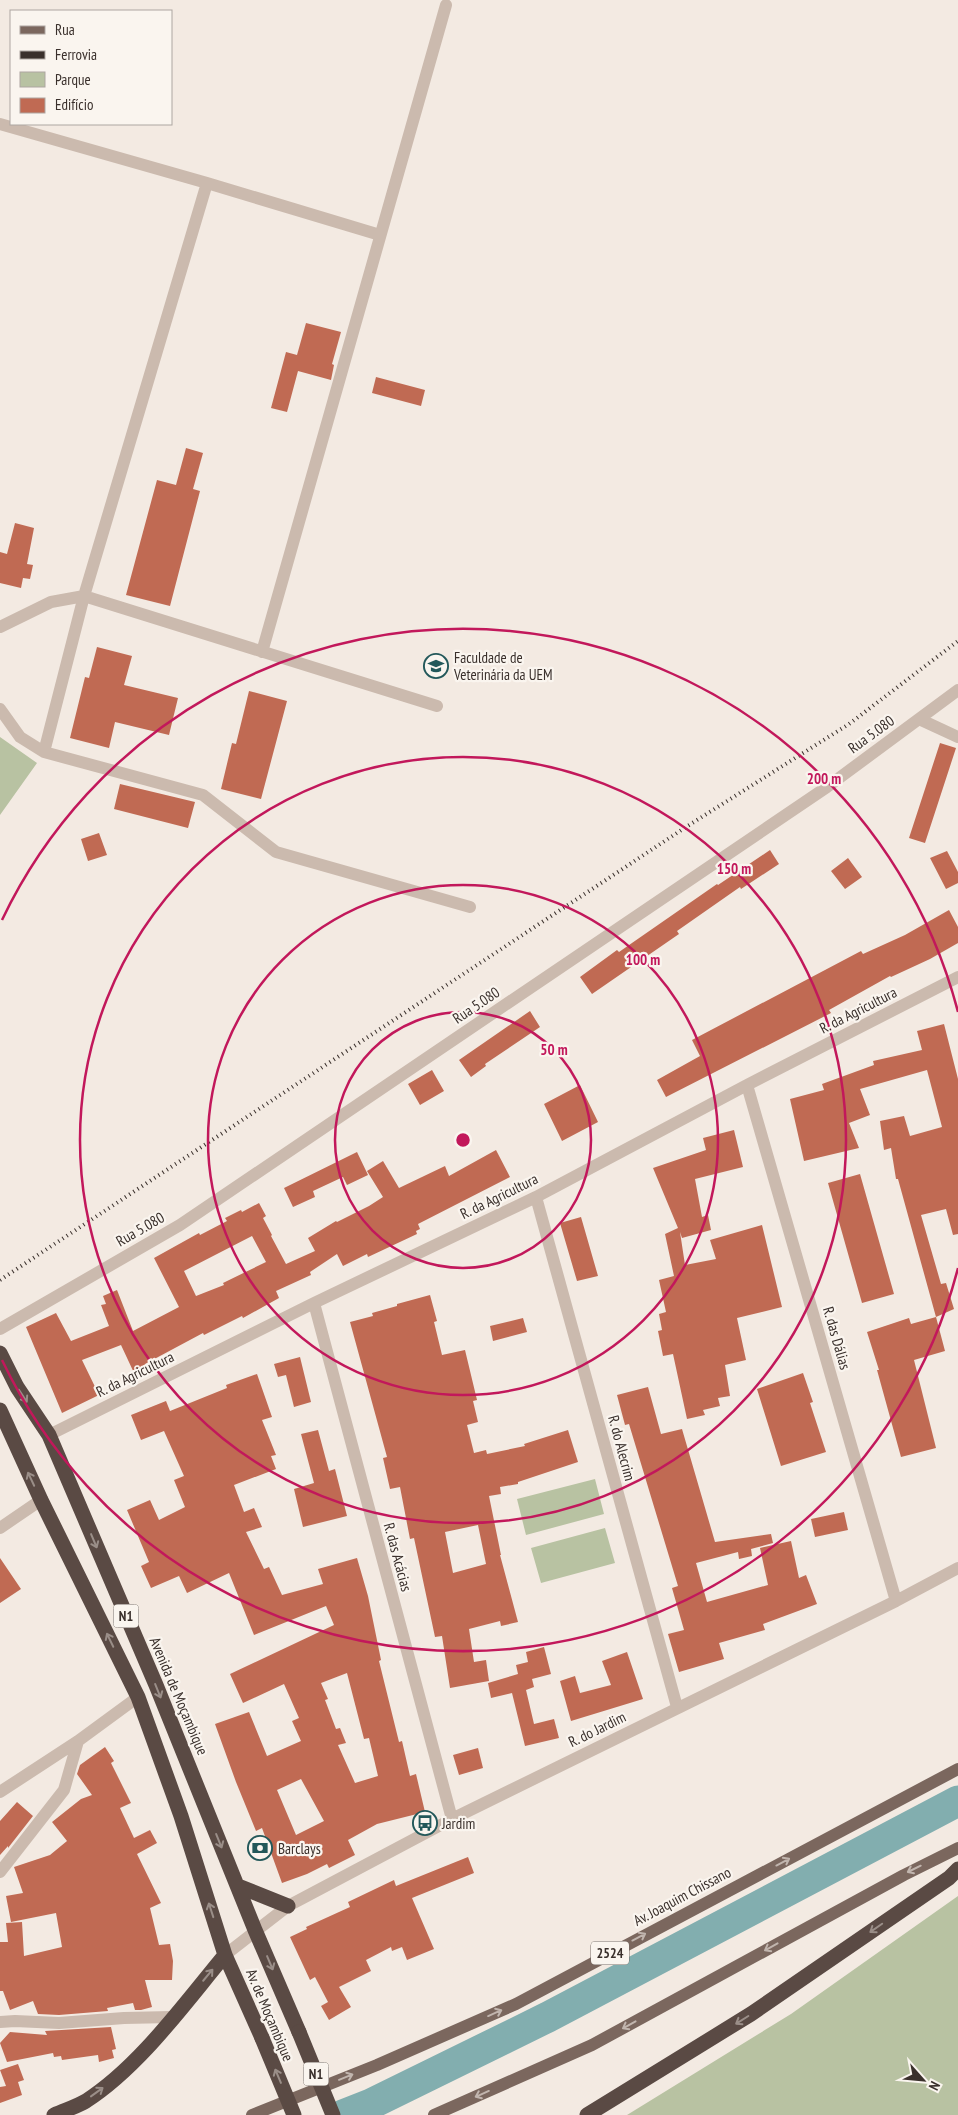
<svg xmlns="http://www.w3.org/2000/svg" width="958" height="2115" viewBox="0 0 958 2115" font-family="'PT Sans Narrow',sans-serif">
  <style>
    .green { fill: #b8c2a2 }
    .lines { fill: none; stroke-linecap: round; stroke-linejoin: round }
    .river { stroke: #82aeaf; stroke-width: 31 }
    .building { fill: #c06a53; fill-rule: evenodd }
    .minor { stroke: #cbbaae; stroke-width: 12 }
    .major { stroke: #7b675e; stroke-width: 12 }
    .highway { stroke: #5a4a44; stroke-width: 15 }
    .rail { stroke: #3a302c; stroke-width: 4; stroke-dasharray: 1 4; stroke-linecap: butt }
    .highway-bridge { stroke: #5a4a44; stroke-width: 15 }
    .oneway { stroke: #9a8e88 }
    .oneway2 { stroke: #c1b5ae }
    .ring { fill: none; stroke: #c2185b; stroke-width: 2.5 }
    .labels { text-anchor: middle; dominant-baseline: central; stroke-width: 4.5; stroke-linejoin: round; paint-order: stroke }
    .shield { fill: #faf5ef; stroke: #746b66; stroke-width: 1 }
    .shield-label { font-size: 14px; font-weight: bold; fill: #3a302c }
    .poi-label { font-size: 15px; fill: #3a302c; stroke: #faf5ef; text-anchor: start }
    .street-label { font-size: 15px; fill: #3a302c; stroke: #faf5ef }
    .centre { fill: #c2185b; stroke: #faf5ef; stroke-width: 2.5 }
    .ring-label { font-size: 15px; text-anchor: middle; font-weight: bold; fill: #c2185b; stroke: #faf5ef; stroke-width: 4.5; stroke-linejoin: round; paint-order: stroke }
  </style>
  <rect width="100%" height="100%" fill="#f3eae2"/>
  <path class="green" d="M0,737L37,763L0,815Z
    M595,1479L604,1514L526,1535L517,1499Z
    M605,1528L615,1563L541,1583L531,1548Z
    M958,1896V2115H627L791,2014Z"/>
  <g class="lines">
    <path class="river" d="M343,2115L371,2104L548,2017L958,1801"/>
  </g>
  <path class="building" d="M306,323L341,332L332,364L334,365L331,380L298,371L287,412L271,408L286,352L297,355Z
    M376,377L425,390L421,406L372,393Z
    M186,448L203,453L193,489L200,491L170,606L126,595L157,480L176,485Z
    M15,523L34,528L27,564L33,565L30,579L23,578L21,588L0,583V552L7,554Z
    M97,647L132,656L124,685L178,698L169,735L115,722L109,748L70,738L85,677L89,678Z
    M249,691L287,701L261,799L221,789L232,743L236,744Z
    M940,743L956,748L925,843L909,838Z
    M120,784L195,802L188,828L114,809Z
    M99,833L107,855L88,861L81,839Z
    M770,850L779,864L741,889L740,887L677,931L679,934L592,994L580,977L617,950L619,952L717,884L718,885Z
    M947,851L958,872V883L946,889L930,858Z
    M848,858L862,877L845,889L831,871Z
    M949,910L958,927V943L930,959L891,977L890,976L829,1010L831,1013L666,1097L657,1080L700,1056L692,1040L861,951L863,954L905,935Z
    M530,1011L540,1027L485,1064L486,1066L471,1077L459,1060Z
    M944,1024L958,1079V1234L953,1235L946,1209L921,1215L941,1284L946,1283L954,1309L936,1317L898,1179H896L891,1148L884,1150L880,1121L904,1116L910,1136L942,1127L927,1070L860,1089L870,1115L849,1123L859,1148L804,1161L790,1099L824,1090L822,1084L874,1065L873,1061L922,1050L917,1031Z
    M432,1070L444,1091L420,1105L408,1084Z
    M580,1085L598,1122L562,1141L544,1104Z
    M734,1130L743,1167L695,1179L702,1217L708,1215L711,1230L682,1238L680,1232L685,1265L716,1259L710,1240L762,1225L782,1307L737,1318L746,1360L725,1365L730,1396L718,1398L720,1406L703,1410L705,1415L687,1419L673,1354L663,1356L658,1331L662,1330L659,1314L666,1312L659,1280L674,1276L665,1234L678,1228L653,1168L706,1150L703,1138Z
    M496,1150L510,1177L418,1224L420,1229L416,1231L417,1234L368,1257L367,1254L343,1266L337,1254L310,1272L311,1275L276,1291L279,1298L243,1318L242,1316L204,1335L203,1333L145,1364L147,1369L135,1375L121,1345L82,1360L99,1395L62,1413L26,1327L56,1313L71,1341L109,1326L101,1305L106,1304L103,1296L117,1290L133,1331L179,1307L154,1258L199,1233L200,1235L227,1221L225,1218L241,1210L242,1212L259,1203L266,1216L263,1218L272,1235L271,1236L286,1264L315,1251L308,1238L336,1221L337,1222L369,1206L383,1197L367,1171L383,1161L399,1188L445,1166L449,1176ZM252,1236L266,1262L223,1283L224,1285L196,1296L184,1271Z
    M357,1152L368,1175L347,1185L343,1177L313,1191L315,1197L293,1207L284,1188Z
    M860,1174L894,1294L862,1303L828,1183Z
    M581,1217L598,1276L577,1281L560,1223Z
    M430,1295L437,1321L434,1322L442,1355L465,1350L477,1400L473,1401L478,1422L467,1425L474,1453L486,1450L487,1454L525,1446L524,1444L568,1430L578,1462L518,1482V1484L500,1487L501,1494L489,1496L501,1555H500L518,1622L501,1626L500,1621L469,1629L474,1662L486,1660L489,1681L450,1688L442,1636L435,1637L414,1538L410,1539L400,1487L390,1489L383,1458L387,1457L350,1322L373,1316L372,1313L397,1306V1304ZM478,1525L486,1564L453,1573L445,1532Z
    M936,1317L945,1351L914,1360L936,1448L901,1457L877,1370H879L867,1332L909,1318L911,1324Z
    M523,1318L527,1332L493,1341L490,1326Z
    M300,1357L311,1402L294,1407L286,1375L278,1377L274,1364Z
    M803,1373L813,1402L810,1403L826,1452L781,1466L757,1389Z
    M257,1374L272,1417L262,1420L276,1455L271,1456L276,1469L234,1485L244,1512L254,1508L262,1527L246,1532L264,1569L269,1567L282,1595L323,1584L318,1569L357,1558L368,1596L381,1660L379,1661L399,1742L402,1741L410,1776L416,1774L425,1812L377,1824L348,1840L355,1855L329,1868L327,1864L307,1874L282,1883L262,1828L256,1831L236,1782L215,1724L249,1712L267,1756L301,1741L292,1721L299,1718L284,1684L243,1703L230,1674L334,1625L326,1606L254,1635L229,1573L187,1593L179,1576L151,1588L141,1566L149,1562L127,1510L150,1500L159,1520L185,1507L174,1480L184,1476L164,1431L141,1440L131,1415L166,1401L170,1411L227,1388L226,1385ZM347,1673L364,1739L369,1738L378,1776L355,1783L338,1745L346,1743L340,1728L336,1729L325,1700L328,1699L321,1683ZM301,1779L324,1821L296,1835L277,1790Z
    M648,1387L661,1434L682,1429L715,1542L771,1534L773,1543L751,1549L752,1556L739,1559L738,1552L696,1563L707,1602L768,1585L760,1548L791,1541L799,1578L806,1575L817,1604L763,1624L765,1630L719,1643L724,1659L679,1672L668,1634L684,1630L672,1588L678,1586L629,1424L625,1425L617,1395Z
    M318,1430L329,1471L335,1469L347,1516L303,1527L294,1489L314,1483L301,1434Z
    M844,1512L848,1530L815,1537L811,1519Z
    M0,1558L21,1589L0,1603Z
    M544,1647L551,1674L532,1679L534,1687L526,1690L534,1724L554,1719L559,1738L525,1746L512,1693L491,1698L488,1683L518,1674L516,1665L528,1662L526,1652Z
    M627,1652L643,1699L571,1721L560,1681L575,1676L580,1693L611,1685L602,1661Z
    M105,1747L114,1761L111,1763L131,1803L120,1808L134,1838L150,1830L157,1843L137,1854L161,1903L150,1908L159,1945L170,1944L173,1961L172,1980H145L152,2007L141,2010H135L133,2003L107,2008L108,2011L59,2015L38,2014L33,2001L10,2010L3,1991H0V1942H8L6,1923L22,1922L24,1956L62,1947L56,1913L11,1922L6,1896L23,1893L14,1867L50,1855L67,1841L52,1822L81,1799L92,1795L77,1774L80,1765Z
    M478,1748L483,1768L459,1775L453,1755Z
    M17,1802L33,1816L8,1848V1846L0,1855V1821Z
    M468,1857L474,1873L412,1898L434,1949L407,1960L402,1947L392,1951L391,1947L366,1960L371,1971L339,1987L351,2007L329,2020L321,2006L328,2002L315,1977L310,1980L290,1937L307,1929L306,1927L350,1907L348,1902L394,1880L396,1886Z
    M111,2027L116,2049L112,2050L114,2058L99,2062L98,2055L62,2060L61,2056L54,2057L53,2053L7,2062L0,2043L10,2032L47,2035L45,2031Z
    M18,2064L24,2080L18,2082L22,2095L0,2103V2087L6,2086L0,2070Z"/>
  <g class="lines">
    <path class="minor" d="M0,124L207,183L380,235
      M0,627L51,602L84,596L437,706
      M262,652L446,5
      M0,709L20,737L44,752L203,795L276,852L470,907
      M919,719L958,737
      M44,752L84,596L207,183
      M747,1085L896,1601
      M536,1197L677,1707
      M314,1303L452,1819
      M0,1329L180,1225L827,787L958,690
      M49,1435L314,1303L536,1197L747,1085L958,977
      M0,1528L41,1500
      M0,1792L78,1741L138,1697
      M0,1872L64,1790L78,1741
      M225,1955L288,1906L452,1819L896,1601L958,1568
      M0,2022L15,2021L59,2023L124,2018L172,2017"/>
    <path class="major" d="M252,2115L377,2065L516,2004L958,1769
      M434,2115L592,2045L904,1875L958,1848"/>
    <path class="highway" d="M0,1353L17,1387L49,1435L156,1685L255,1930L299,2032
      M0,1410L41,1500L138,1697L181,1816L225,1955L262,2038
      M238,1886L288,1906
      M54,2115C65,2110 76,2107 86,2101C140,2066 184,2004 225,1955
      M587,2115L751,2014L949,1878L958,1869"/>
    <path class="rail" d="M0,1280L686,827L849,724L958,641"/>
    <path class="highway-bridge" d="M299,2032L333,2115
      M262,2038L294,2115"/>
  </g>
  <defs><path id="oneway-shaft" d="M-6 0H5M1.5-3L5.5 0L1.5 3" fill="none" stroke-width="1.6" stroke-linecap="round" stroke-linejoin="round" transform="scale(1.25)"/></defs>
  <g class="oneway">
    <use href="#oneway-shaft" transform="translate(23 1396) rotate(57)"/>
    <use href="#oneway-shaft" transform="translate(31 1479) rotate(-115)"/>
    <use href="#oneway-shaft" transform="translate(94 1541) rotate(67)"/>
    <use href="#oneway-shaft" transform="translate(110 1640) rotate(-116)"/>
    <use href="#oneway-shaft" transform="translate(158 1691) rotate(68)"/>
    <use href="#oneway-shaft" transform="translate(219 1841) rotate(68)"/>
    <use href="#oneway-shaft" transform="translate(211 1910) rotate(-108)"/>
    <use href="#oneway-shaft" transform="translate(876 1928) rotate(145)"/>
    <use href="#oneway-shaft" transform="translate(270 1963) rotate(67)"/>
    <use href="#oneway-shaft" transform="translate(208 1975) rotate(-50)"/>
    <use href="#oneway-shaft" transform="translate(742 2020) rotate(148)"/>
    <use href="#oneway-shaft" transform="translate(278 2076) rotate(-113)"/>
    <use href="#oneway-shaft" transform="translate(97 2092) rotate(-36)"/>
  </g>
  <g class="oneway2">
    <use href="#oneway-shaft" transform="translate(783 1862) rotate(-28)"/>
    <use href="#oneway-shaft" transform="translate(914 1869) rotate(154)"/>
    <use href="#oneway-shaft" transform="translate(639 1937) rotate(-28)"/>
    <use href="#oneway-shaft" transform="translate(771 1947) rotate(151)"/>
    <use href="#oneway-shaft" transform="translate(495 2013) rotate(-24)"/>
    <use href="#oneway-shaft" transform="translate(629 2025) rotate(151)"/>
    <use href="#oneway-shaft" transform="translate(346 2077) rotate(-22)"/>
    <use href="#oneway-shaft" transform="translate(482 2094) rotate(156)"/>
  </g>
  <g class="ring">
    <circle cx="463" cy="1140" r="128"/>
    <circle cx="463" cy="1140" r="255"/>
    <circle cx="463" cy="1140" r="383"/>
    <path d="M958 1268A511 511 0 0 1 2 1360M2 920A511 511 0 0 1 958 1012"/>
  </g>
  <defs>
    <symbol id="university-ring" viewBox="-11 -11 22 22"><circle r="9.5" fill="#faf5ef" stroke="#23585a" stroke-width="1.5"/><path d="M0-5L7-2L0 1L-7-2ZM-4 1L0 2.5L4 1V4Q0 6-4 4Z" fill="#23585a"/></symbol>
    <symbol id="bus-ring" viewBox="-11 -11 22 22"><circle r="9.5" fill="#faf5ef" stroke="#23585a" stroke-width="1.5"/><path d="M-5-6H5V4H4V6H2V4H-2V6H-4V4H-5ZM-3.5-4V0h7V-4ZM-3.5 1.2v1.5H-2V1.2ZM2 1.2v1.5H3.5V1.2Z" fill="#23585a"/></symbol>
    <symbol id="bank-ring" viewBox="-11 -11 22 22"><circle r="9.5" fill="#faf5ef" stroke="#23585a" stroke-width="1.5"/><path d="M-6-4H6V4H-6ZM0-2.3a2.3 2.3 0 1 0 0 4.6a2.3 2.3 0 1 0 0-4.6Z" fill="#23585a"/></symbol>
  </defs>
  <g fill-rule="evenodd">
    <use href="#university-ring" x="422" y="652" width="28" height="28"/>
    <use href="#bus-ring" x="411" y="1809" width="28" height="28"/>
    <use href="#bank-ring" x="246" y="1834" width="28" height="28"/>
  </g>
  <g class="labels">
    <g class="shield">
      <rect x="113.5" y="1604.5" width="25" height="23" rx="4"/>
      <rect x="591" y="1941.5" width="38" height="23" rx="4"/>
      <rect x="303.5" y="2062.5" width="25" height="23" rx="4"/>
    </g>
    <g class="shield-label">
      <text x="126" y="1616">N1</text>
      <text x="610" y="1953">2524</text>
      <text x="316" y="2074">N1</text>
    </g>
    <g class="poi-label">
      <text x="454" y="657">Faculdade de<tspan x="454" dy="17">Veterinária da UEM</tspan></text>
      <text x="442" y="1823">Jardim</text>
      <text x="278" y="1848">Barclays</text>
    </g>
    <g class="street-label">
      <text transform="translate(871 734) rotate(-36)">Rua 5.080</text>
      <text transform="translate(476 1005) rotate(-34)">Rua 5.080</text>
      <text transform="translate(858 1010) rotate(-27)">R. da Agricultura</text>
      <text transform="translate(499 1196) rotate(-26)">R. da Agricultura</text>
      <text transform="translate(140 1229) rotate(-30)">Rua 5.080</text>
      <text transform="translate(837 1338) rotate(74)">R. das Dálias</text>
      <text transform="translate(135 1374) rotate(-26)">R. da Agricultura</text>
      <text transform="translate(622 1448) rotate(75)">R. do Alecrim</text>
      <text transform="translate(398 1557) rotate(75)">R. das Acácias</text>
      <text transform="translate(179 1696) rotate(67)">Avenida de Moçambique</text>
      <text transform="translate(597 1729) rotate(-26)">R. do Jardim</text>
      <text transform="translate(682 1896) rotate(-28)">Av. Joaquim Chissano</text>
      <text transform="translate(270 2015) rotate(67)">Av. de Moçambique</text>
    </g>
  </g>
  <circle cx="463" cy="1140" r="8" class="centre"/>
  <g class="ring-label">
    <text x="824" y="784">200 m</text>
    <text x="734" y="874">150 m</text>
    <text x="643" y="965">100 m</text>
    <text x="554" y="1055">50 m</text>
  </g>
  <rect x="10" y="10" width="162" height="115" fill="#faf5ef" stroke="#ada6a1"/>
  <rect x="20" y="26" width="25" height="8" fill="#7b675e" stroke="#ada6a1"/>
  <text x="55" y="35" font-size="15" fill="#3a302c">Rua</text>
  <rect x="20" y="51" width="25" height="8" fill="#3a302c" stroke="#ada6a1"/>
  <text x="55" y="60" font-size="15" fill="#3a302c">Ferrovia</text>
  <rect x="20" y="72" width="25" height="15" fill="#b8c2a2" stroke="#ada6a1"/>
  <text x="55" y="85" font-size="15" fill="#3a302c">Parque</text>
  <rect x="20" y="98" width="25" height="15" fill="#c06a53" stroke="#ada6a1"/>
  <text x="55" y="110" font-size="15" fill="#3a302c">Edifício</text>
  <g transform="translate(923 2080) rotate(117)" stroke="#faf5ef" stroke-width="4" paint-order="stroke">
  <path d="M0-4L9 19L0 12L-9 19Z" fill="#3a302c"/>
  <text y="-8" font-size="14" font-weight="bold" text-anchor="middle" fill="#3a302c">N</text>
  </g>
</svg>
